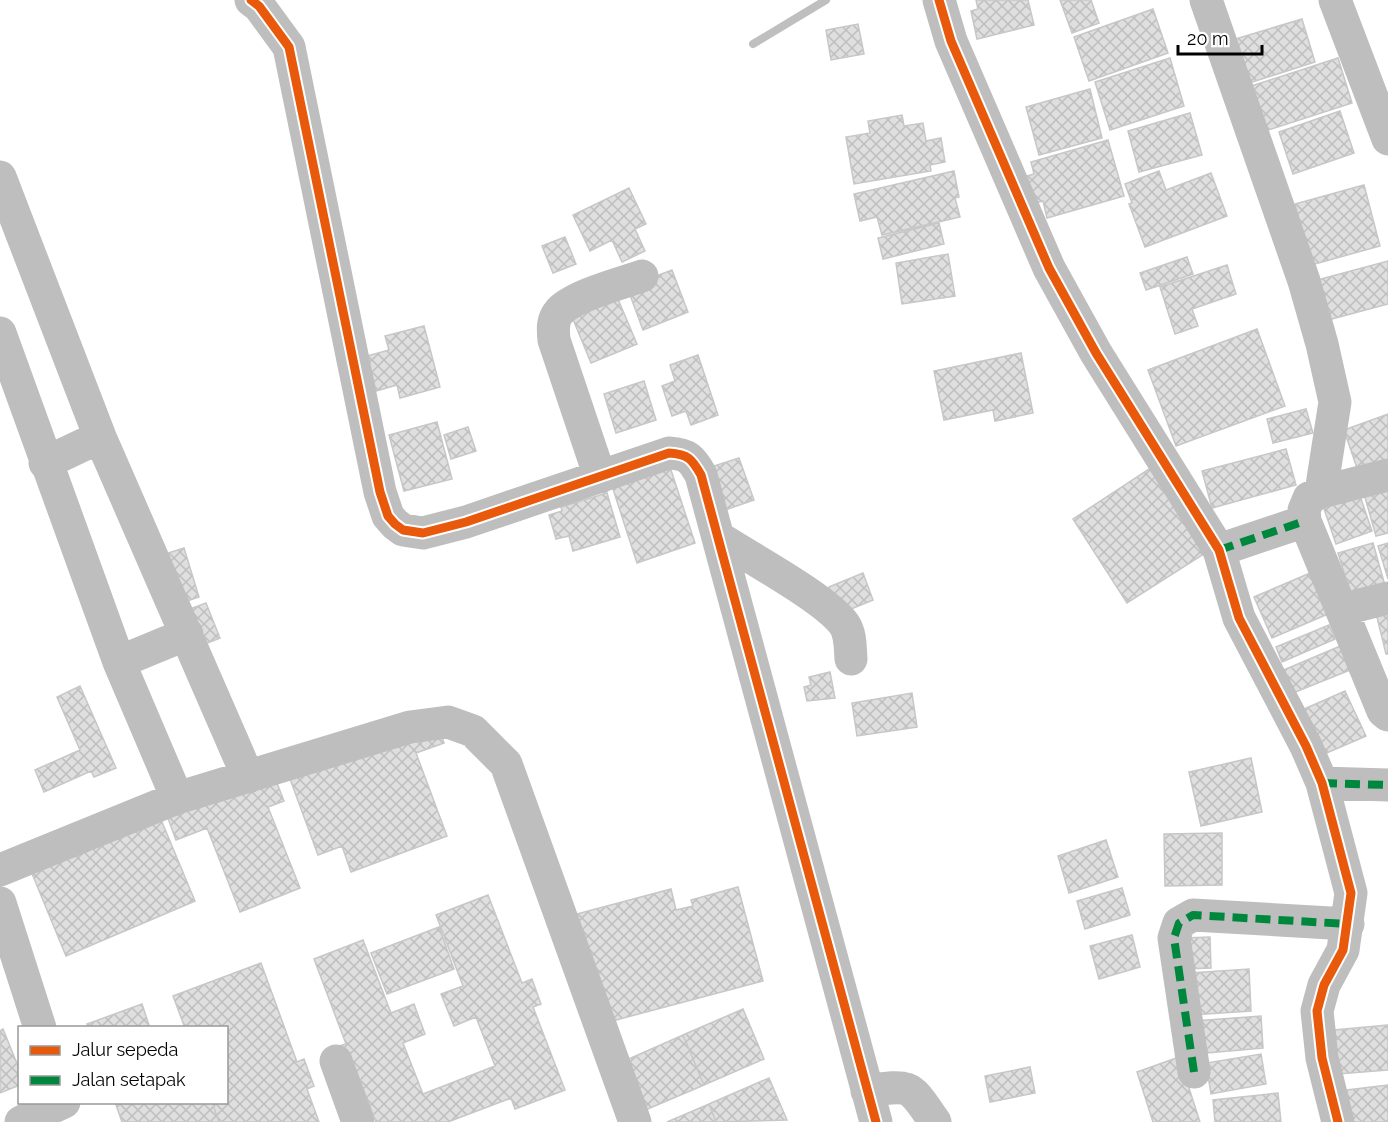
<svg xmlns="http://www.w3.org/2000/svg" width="1388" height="1122" viewBox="0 0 1388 1122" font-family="Raleway,sans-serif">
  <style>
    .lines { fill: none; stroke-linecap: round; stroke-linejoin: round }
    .stream { stroke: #bfbfbf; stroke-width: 8 }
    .building { fill: url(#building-cross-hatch); stroke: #c7c7c7; stroke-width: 1.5 }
    .minor { stroke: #bebebe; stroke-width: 33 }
    .quiet { stroke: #00873e; stroke-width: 8; stroke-dasharray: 15 8; stroke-linecap: butt }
    .cycleway-casing { stroke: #fff; stroke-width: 13 }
    .cycleway { stroke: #e8590c; stroke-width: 9 }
  </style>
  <defs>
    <pattern id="building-cross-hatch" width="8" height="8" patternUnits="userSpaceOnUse" patternTransform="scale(1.5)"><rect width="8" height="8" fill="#dfdfdf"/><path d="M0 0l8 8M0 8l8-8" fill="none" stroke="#bebebe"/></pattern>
  </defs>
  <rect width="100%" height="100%" fill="#fff"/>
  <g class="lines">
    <path class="stream" d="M753,44L826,0"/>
  </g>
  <path class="building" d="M976,0H1028L1034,25L977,39L971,11L978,9Z
    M1060,0H1091L1099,23L1072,33Z
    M1153,9L1168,53L1089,81L1074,37Z
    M1302,19L1315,62L1246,84L1232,40Z
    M858,24L864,54L831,60L826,30Z
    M1170,58L1184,106L1110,130L1095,82Z
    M1338,58L1352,103L1259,133L1245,88Z
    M1090,89L1102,138L1039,155L1026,107Z
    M1340,111L1354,153L1293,174L1279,132Z
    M1190,113L1202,155L1139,172L1128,131Z
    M902,115L904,126L923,123L926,141L941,138L945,162L930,165L931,171L854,184L846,137L870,133L868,121Z
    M1108,140L1124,196L1047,218L1043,201L1028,205L1020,178L1034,174L1031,162Z
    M954,171L959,197L955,198L960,217L882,235L877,217L860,221L854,194Z
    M1159,171L1166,190L1211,173L1227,216L1145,247L1129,204L1132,203L1125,184Z
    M1364,185L1380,246L1311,265L1295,204Z
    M629,188L646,224L635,229L645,251L622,262L612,240L590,251L573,215Z
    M939,223L944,244L883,259L878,238Z
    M565,237L576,264L553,273L542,246Z
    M948,254L955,296L902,304L896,263Z
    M1187,257L1193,274L1146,290L1140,273Z
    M1388,261V304L1328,320L1317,280Z
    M1227,265L1236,294L1192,309L1198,326L1175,334L1160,287Z
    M672,270L688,312L643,330L627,287Z
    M615,292L637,344L591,363L570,312Z
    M424,326L440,387L400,398L397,385L376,391L367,356L389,350L385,336Z
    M1257,329L1285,406L1176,446L1148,370Z
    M1021,353L1033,413L995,421L993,410L944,420L934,371Z
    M698,355L718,415L691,425L686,411L672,416L662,386L675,381L670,365Z
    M644,381L656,420L616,433L604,394Z
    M1306,409L1313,433L1273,443L1267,419Z
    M1388,414V464L1359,474L1344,430Z
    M437,422L452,479L404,491L389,435Z
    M468,427L476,451L451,459L444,435Z
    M1286,449L1296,485L1212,508L1202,471Z
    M739,458L754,500L725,510L711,467Z
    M670,467L695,543L637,563L612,486Z
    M1152,467L1207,552L1127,603L1073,519Z
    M1388,486V533L1376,536L1364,494Z
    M1357,487L1372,531L1336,544L1321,500Z
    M607,493L620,537L573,551L569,536L556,539L549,515L562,511L561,507Z
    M1373,543L1386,589L1352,599L1338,553Z
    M1388,543V579L1378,546Z
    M184,548L199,597L175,605L159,556Z
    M863,573L873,600L839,614L829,587Z
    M1310,573L1328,614L1272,638L1254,597Z
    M206,603L220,638L195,648L182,612Z
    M1388,606V654H1386L1375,609Z
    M1329,625L1335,639L1282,662L1276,647Z
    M1345,644L1355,668L1288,695L1279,672Z
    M830,672L835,698L807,701L804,687L811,685L809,677Z
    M80,686L116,768L94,777L91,771L44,792L35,770L80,750L57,697Z
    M1345,691L1366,736L1322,755L1302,710Z
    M912,693L917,727L857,736L852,703Z
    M437,723L444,743L416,753L447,836L351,872L342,846L318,855L290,779Z
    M1251,758L1262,812L1201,826L1189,772Z
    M272,770L284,801L268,807L300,888L240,912L207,828L176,840L166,813Z
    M157,810L195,901L66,956L28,864Z
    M1222,833V885L1165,886L1164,834Z
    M1106,840L1118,877L1069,893L1058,856Z
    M738,887L763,981L601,1024L573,915L671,889L676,910L693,906L691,900Z
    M1122,888L1130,915L1085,929L1077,901Z
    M488,895L522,983L532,979L541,1004L533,1007L565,1090L515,1109L511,1098L448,1122H376L357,1073L339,1046L346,1044L314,959L363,940L391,1013L414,1004L425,1034L403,1043L423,1094L495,1066L476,1017L454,1026L441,994L463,986L436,915Z
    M439,927L454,969L387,994L371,953Z
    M1132,935L1140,967L1099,979L1090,946Z
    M1210,937L1211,968L1183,969V938Z
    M261,963L297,1062L304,1059L314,1086L307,1089L319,1122H219L212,1102H226V1028H185L173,996Z
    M1249,969L1251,1011L1192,1015L1190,973Z
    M142,1004L150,1028H88L87,1024Z
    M743,1009L764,1059L704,1085L683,1035Z
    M1261,1016L1263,1048L1196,1054L1194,1021Z
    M1388,1025V1070L1338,1074L1334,1030Z
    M3,1029L20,1071V1085L0,1093V1031Z
    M683,1035L704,1085L643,1111L622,1062Z
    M1261,1054L1266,1084L1211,1094L1206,1063Z
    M1179,1057L1200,1122H1153L1137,1072Z
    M1030,1067L1035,1093L990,1102L985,1076Z
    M769,1078L787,1120L716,1122L709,1104Z
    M1388,1085V1122H1350L1347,1090Z
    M1278,1093L1281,1122H1215L1213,1100Z
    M115,1102H212L219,1122H122Z
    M709,1104L716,1122H667Z"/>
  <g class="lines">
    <path class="minor" d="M251,0L259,6L289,47L380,492L388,516L395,524L403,530L423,533L466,522L669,453C688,454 692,459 701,475L876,1122
      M939,0L951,41L1049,268L1096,353L1219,550L1239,618L1306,746L1322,783L1351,893L1343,950L1324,985L1317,1011L1322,1058L1338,1122
      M1206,0L1304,281L1322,344L1335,402L1321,492L1309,498L1304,510L1305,521L1383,711L1388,715
      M1335,0L1388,139
      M0,177L100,437L248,777
      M0,333L119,662L177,798
      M45,463L100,437
      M600,477L554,340C553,330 552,320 559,312C572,296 622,283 642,276
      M1321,492L1388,475
      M718,537C748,557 825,598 844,624C851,634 850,647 851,659
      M1219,550L1305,521
      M1344,609L1388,598
      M119,662L187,634
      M1322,783L1388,785
      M0,870L177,798L410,727L448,722L473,731L506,764L635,1122
      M0,903L40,1028
      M336,1061L358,1122
      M1194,1072L1174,938L1179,923L1193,915L1348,924
      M867,1091C913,1084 909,1085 935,1122
      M21,1122L64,1102"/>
    <path class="quiet" d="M1219,550L1305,521
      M1322,783L1388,785
      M1194,1072L1174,938L1179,923L1193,915L1348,924"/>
    <g class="cycleway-casing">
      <path id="cycleway" d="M251,0L259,6L289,47L380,492L388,516L395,524L403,530L423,533L466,522L669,453C688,454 692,459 701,475L876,1122
        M939,0L951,41L1049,268L1096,353L1219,550L1239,618L1306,746L1322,783L1351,893L1343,950L1324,985L1317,1011L1322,1058L1338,1122"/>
    </g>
    <use href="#cycleway" class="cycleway"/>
  </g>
  <rect x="18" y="1026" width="210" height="78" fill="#ffffff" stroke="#999999" stroke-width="1.5"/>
  <rect x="30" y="1046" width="30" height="9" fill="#e8590c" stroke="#999999" stroke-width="1.5"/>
  <text x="72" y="1056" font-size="18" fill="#000000">Jalur sepeda</text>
  <rect x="30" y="1076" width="30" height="9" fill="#00873e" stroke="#999999" stroke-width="1.5"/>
  <text x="72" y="1086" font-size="18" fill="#000000">Jalan setapak</text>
  <path d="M1178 45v9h84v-9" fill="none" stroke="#000000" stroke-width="3"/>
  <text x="1187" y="45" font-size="18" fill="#000000" stroke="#ffffff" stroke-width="4.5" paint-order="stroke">20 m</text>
</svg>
